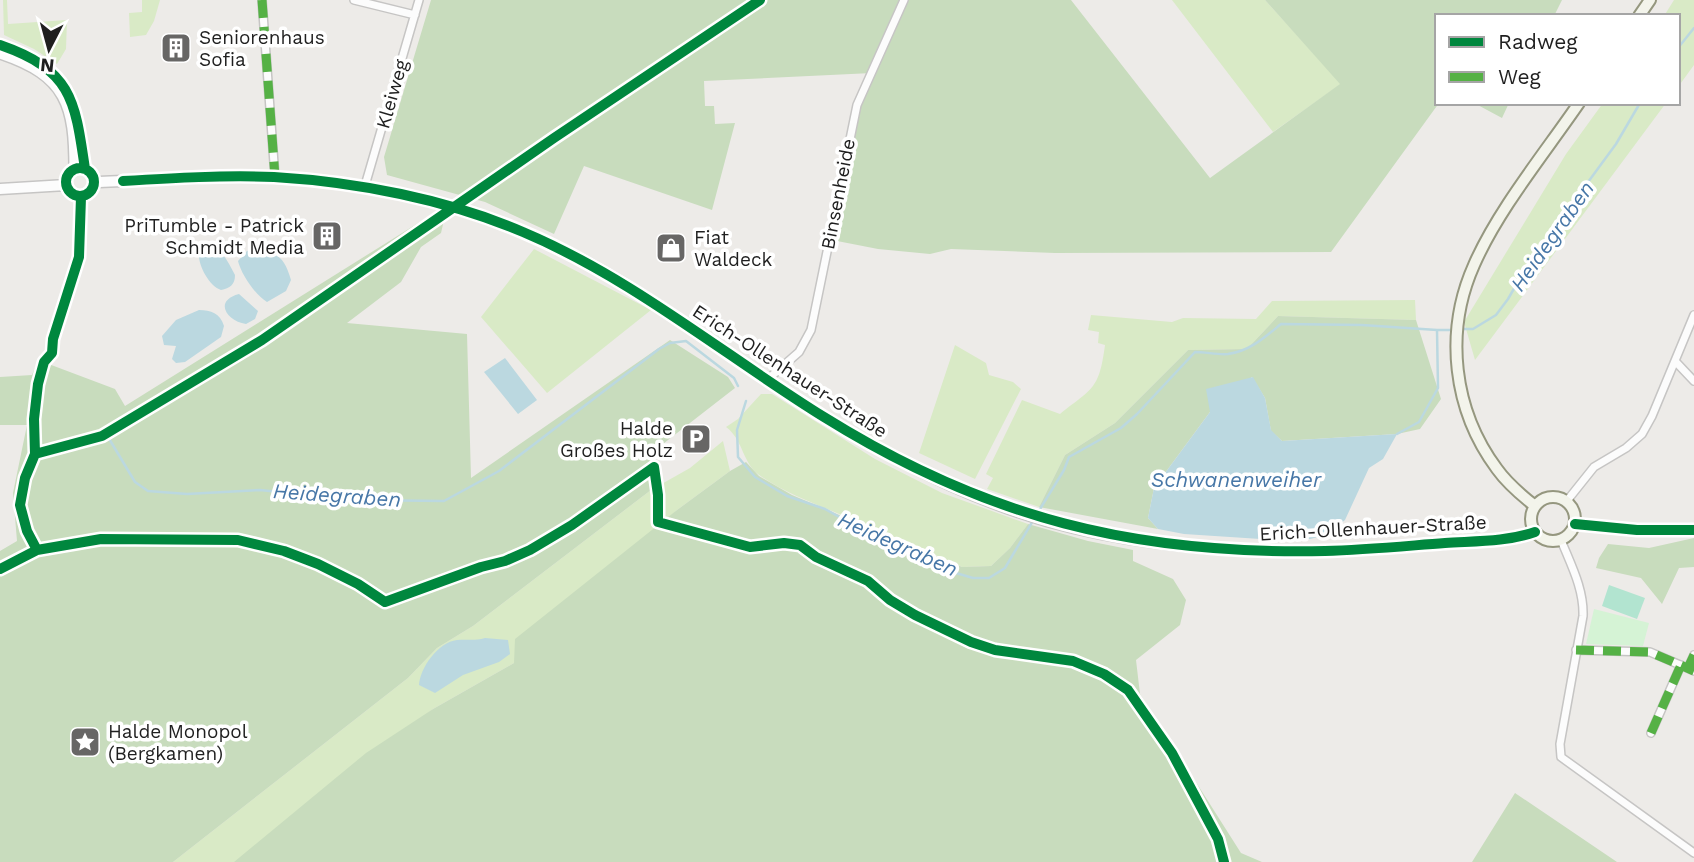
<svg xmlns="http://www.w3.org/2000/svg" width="1694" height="862" viewBox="0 0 1694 862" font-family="'Work Sans',sans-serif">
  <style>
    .grass { fill: #d9eac6 }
    .forest { fill: #c8dcbd }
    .park { fill: #d5f3d5 }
    .pitch { fill: #b2e4d0 }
    .water { fill: #bbd8e0 }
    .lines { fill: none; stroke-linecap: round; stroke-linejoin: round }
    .stream { stroke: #bbd8e0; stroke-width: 2.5 }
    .minor-casing { stroke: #c6c5c4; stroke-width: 10 }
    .tertiary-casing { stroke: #c6c5c4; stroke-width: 13 }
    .secondary-casing { stroke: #95977f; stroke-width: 14 }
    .minor { stroke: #fcfcfc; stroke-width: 7 }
    .tertiary { stroke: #fcfcfc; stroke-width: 10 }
    .secondary { stroke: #f3f4eb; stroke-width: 10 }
    .quiet { stroke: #55b145; stroke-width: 9; stroke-dasharray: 18 9; stroke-linecap: butt }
    .cycleway-casing { stroke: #fff; stroke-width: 15 }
    .cycleway { stroke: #00873e; stroke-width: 10 }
    .labels { text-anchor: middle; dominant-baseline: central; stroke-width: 7; stroke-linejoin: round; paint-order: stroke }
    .poi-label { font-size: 19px; fill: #1f1f1f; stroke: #fff; text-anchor: start }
    .street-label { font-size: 19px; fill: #1f1f1f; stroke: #fff }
    .water-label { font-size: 21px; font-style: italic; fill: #4777a7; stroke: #fff }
  </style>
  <rect width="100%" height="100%" fill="#edebe8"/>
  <path class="grass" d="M3,0H7L8,24L67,20L66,49L57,64L34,49L4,35Z
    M142,0H160L154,21L146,35L130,37L129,13L142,12Z
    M1172,0H1265L1341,84L1273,132Z
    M1674,0H1694V65L1678,87V16H1664Z
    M1603,103H1666L1475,360L1464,322L1566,154Z
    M534,249L651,310L547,393L481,317Z
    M1415,300L1416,320L1278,316L1247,349L1188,350L1115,423L1065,455L1039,507L987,489L993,478L986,474L1022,400L1060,414C1094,387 1099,389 1105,345L1098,343L1099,332L1088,330L1091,315L1172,322L1183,318L1256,319L1272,301Z
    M955,345L986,363L989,375L1013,382L1021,389L975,479L919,453Z
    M761,394H772L875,459L942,493L1028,524L1010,548L991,566L962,567C923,549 884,532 844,516C816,504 787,494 762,477C742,465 744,440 726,427L738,419Z
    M723,441L730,471L677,510L514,663L433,709L239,862H173L408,678L437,648L473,626L651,490L690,468Z"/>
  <path class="forest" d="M431,0H1071L1210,178L1340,84L1265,0H1562L1554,16H1437V103H1439L1331,252L1055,253L951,249L930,254L878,249L832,240L857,115L872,73L704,81L705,106H714L715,124L735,123L712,210L584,166L554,234L485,202L387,175L384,157Z
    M1474,103H1509L1502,118Z
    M431,215L444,220L441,233L421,247L401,282L347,323L467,334L471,478L670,340L728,377L735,388L650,454L651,490L473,626L437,648L408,678L173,862H0V551L17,541L13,493L27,425H0V377L32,375L38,360L115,389L125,406Z
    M1278,316L1416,320L1441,399L1420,429L1397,434L1282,441L1271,431L1265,398L1252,377L1210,412L1154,488L1148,518L1158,529L1039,507L1065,455L1115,423L1188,350L1247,349Z
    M746,462L759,476L792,495L962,567L991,566L1010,548L1028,524L1088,541L1133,550V561L1173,579L1186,600L1180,625L1136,660L1140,694L1241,853L1262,862H234L366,753L433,709L514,663L515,639L677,510L730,471Z
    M1694,538V567L1679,568L1662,604L1641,578L1596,568L1599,558L1608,544L1649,548Z
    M1515,793L1617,862H1472Z"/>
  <path class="park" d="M1594,609L1649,623L1643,646L1586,644Z"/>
  <path class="pitch" d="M1609,585L1645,598L1637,619L1602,606Z"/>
  <path class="water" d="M207,246C222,247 228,262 235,275C235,285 230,288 221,290C209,286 197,264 199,251Z
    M253,249C277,252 284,256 291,280L286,291L267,302C256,296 241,274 238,261L247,251Z
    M239,294L258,311L255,319L246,324C227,321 213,301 239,294Z
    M199,310C211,310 220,313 224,326L221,337L185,362L176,363L172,359L176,346L164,345L162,336L176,320Z
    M505,358L537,400L518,414L484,372Z
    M1253,377L1265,398L1271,430L1282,441L1397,434L1383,459L1369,468L1345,520L1326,535L1310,539L1274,540L1184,534L1158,529L1148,518L1154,488L1210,412L1206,389Z
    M485,638L508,640L510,654L499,662L463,675L435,693L419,685C420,668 438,642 457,640C467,639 475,641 485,638Z"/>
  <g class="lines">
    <path class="stream" d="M1678,48L1694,28
      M1462,329H1473L1496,315L1508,299L1530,261L1616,144L1640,103
      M746,401L737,430L738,457L755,477L787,496L825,509L866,532L910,549L956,573L973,578H989L1005,568L1034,519
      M1397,434L1419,422L1438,388L1437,330H1456
      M108,437L135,482L148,491L187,494L260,490L355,500L444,501L499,471L659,349L670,343L686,341L734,378L738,386
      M1037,514L1064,470L1069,457L1121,428L1137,414L1195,352C1206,352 1218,355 1228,354C1250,351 1265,337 1281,324L1362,325L1437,330"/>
    <g class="minor-casing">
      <path id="minor" d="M262,0L275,177
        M354,0L415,15
        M0,45C72,70 75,100 85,169
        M0,55C66,77 73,106 73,170
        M364,189L419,0
        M52,353L53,339L79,257L81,197
        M1675,361L1694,381
        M767,380L799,352L811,330L857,105L904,0
        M1566,502L1594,467L1626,448L1642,434L1652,416L1694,315
        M1561,540C1571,565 1584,589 1583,616L1560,744L1561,757L1694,853
        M1576,650L1650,652L1694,671
        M1688,668L1694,655
        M1651,733L1681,665"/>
    </g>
    <g class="tertiary-casing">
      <path id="tertiary" d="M66 182a14 14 0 1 1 28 0a14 14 0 1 1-28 0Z
        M95,182C153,180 212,175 271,177C354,181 441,199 518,230C609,265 687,326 767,380C854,438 946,492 1047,521C1137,546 1229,553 1321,551C1364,550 1408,546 1451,543C1479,541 1508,542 1535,532
        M0,189L66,185
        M1575,524L1637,530H1694"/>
    </g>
    <g class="secondary-casing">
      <path id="secondary" d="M1639,16L1650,0
        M1531 519a22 22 0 1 1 44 0a22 22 0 1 1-44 0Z
        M1535,506C1521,495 1507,483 1497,469C1453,410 1444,332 1474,265C1498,210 1544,154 1579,103"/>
    </g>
    <use href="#minor" class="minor"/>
    <use href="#tertiary" class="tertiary"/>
    <use href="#secondary" class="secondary"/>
    <path class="quiet" d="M262,0L275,177
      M1576,650L1650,652L1694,671
      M1688,668L1694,655
      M1651,733L1681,665"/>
    <g class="cycleway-casing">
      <path id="cycleway" d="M0,45C72,70 75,100 85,169
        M66 182a14 14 0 1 1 28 0a14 14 0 1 1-28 0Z
        M123,181C173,178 224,175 274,177C357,182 446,199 523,232C632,278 724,355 824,417C986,518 1135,555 1325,551C1365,550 1405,546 1445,543C1475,541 1506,542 1535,532
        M35,454L102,436L262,340L554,138L760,0
        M1575,524L1637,530H1694
        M37,550L27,531L20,505L25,478L35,454L34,419L38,384L44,362L52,353L53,339L79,257L81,197
        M0,569L37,550L101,539L238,540L284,551L318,564L358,584L385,602L481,567L505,561L530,550L572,525L654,467L658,495V522L750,547L784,543L800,545L816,557L868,581L890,600L915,615L971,642L995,650L1073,661L1104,674L1128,690L1172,753L1218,839L1224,862"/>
    </g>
    <use href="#cycleway" class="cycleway"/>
  </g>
  <defs>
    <g id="building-square" transform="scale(1.575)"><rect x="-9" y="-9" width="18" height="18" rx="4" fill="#676665" stroke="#fff"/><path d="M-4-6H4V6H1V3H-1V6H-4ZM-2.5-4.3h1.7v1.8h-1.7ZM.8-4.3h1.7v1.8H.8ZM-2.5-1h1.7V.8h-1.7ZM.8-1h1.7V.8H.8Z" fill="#fff"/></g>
    <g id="shop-square" transform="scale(1.575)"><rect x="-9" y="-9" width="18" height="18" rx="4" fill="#676665" stroke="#fff"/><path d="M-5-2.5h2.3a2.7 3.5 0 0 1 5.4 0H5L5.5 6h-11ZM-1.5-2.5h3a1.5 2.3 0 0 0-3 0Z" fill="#fff"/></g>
    <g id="parking-square" transform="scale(1.575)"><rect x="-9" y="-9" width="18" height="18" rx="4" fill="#676665" stroke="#fff"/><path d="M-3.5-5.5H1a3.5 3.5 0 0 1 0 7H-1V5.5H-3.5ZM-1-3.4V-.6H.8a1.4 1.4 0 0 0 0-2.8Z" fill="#fff"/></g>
    <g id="sight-square" transform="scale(1.575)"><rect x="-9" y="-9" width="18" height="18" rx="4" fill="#676665" stroke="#fff"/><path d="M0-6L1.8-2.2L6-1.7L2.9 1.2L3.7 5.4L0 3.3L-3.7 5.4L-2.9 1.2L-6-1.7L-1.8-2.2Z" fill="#fff"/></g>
  </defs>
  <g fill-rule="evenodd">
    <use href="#building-square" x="176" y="48"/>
    <use href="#building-square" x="327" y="236"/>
    <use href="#shop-square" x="671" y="248"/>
    <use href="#parking-square" x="696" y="439"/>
    <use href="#sight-square" x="85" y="742"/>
  </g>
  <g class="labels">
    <g class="poi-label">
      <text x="199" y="37">Seniorenhaus<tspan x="199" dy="22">Sofia</tspan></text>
      <text x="304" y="225" text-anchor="end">PriTumble - Patrick<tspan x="304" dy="22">Schmidt Media</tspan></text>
      <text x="694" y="237">Fiat<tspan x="694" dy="22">Waldeck</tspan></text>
      <text x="673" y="428" text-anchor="end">Halde<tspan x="673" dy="22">Großes Holz</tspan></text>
      <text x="108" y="731">Halde Monopol<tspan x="108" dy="22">(Bergkamen)</tspan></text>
    </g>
    <g class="street-label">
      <text transform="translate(392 94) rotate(-74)">Kleiweg</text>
      <text transform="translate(838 194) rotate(-79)">Binsenheide</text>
      <text transform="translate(790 371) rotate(33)">Erich-Ollenhauer-Straße</text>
      <text transform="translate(1373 528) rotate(-3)">Erich-Ollenhauer-Straße</text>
    </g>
    <g class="water-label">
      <text transform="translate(1552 236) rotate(-55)">Heidegraben</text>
      <text x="1236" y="479">Schwanenweiher</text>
      <text transform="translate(337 495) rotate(4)">Heidegraben</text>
      <text transform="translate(898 544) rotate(24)">Heidegraben</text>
    </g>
  </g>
  <rect x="1435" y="14" width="245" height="91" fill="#ffffff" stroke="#a5a5a5" stroke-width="2"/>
  <rect x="1449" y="37" width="35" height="10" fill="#00873e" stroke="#a5a5a5" stroke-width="2"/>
  <text x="1498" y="49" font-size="21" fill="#1f1f1f">Radweg</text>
  <rect x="1449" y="72" width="35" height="10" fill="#55b145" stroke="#a5a5a5" stroke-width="2"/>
  <text x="1498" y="84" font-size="21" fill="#1f1f1f">Weg</text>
  <g transform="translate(49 49) rotate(186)" stroke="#ffffff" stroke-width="5" paint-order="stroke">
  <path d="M0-5L12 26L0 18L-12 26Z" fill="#1f1f1f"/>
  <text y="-10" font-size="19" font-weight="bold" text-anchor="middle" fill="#1f1f1f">N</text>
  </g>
</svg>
